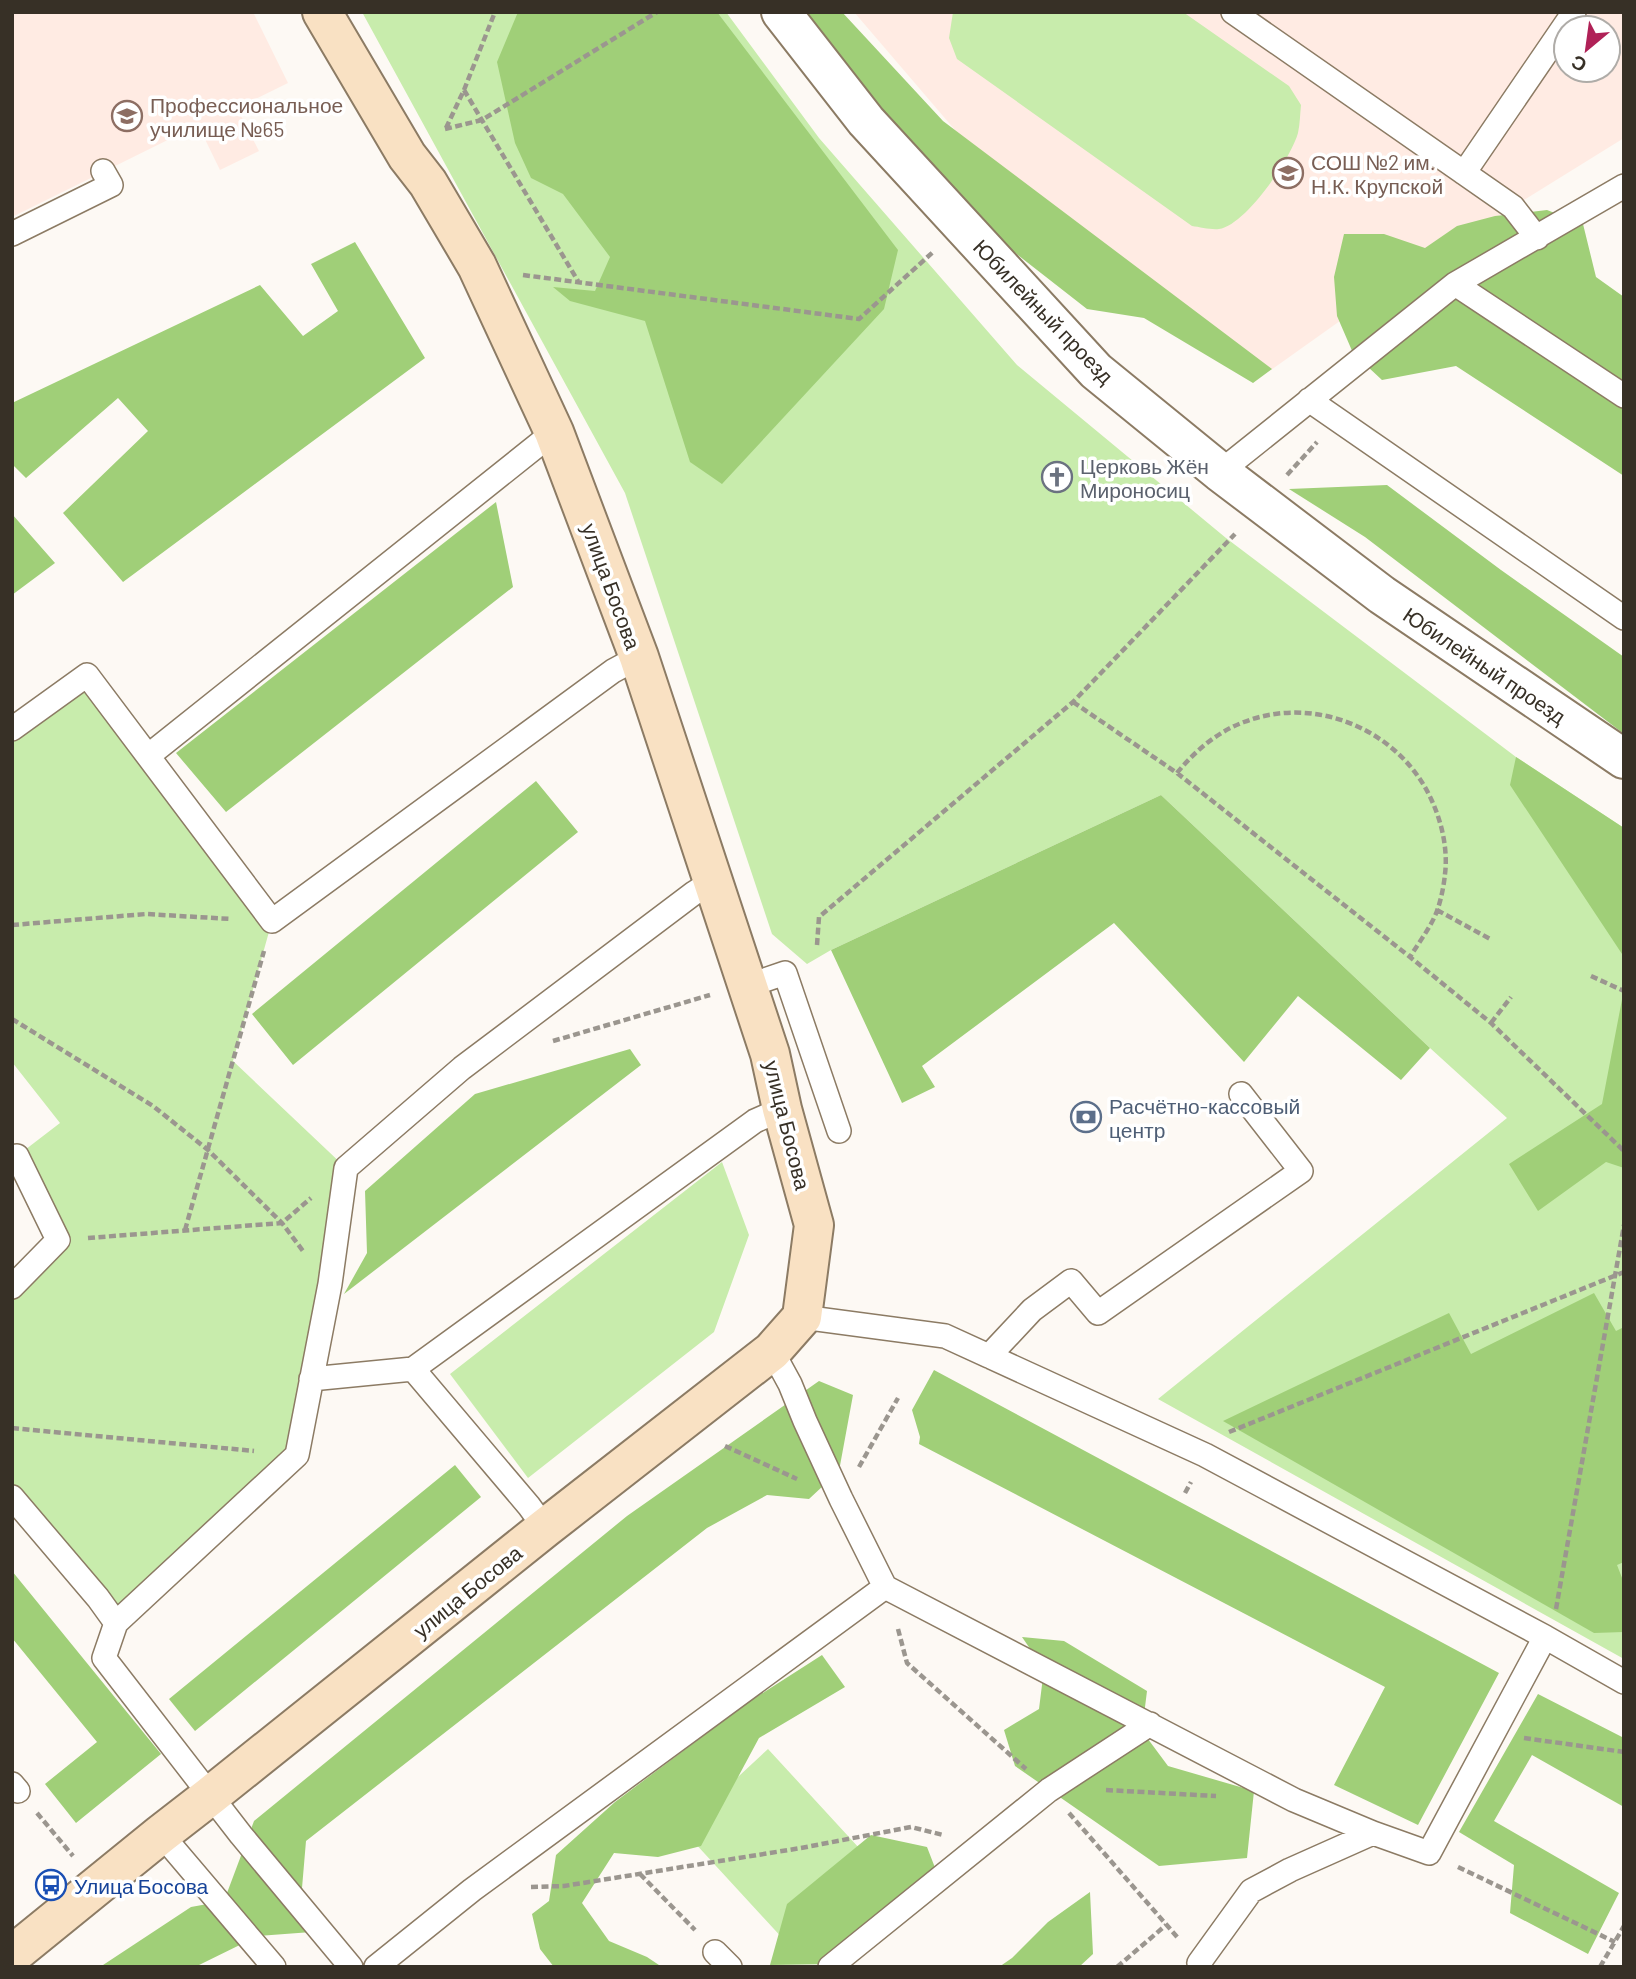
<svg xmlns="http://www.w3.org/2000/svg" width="1636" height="1979" viewBox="0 0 1636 1979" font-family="Barlow,sans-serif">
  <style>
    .education { fill: #ffebe3; fill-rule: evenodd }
    .green { fill: #c8ecac }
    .forest { fill: #a0cf78 }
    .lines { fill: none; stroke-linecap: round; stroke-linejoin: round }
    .lane-casing { stroke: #8c7b64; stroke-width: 26 }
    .street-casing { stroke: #8c7b64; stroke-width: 42 }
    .secondary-casing { stroke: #8c7b64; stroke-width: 42 }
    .path { stroke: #9b968f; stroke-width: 4.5; stroke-dasharray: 7 3.5; stroke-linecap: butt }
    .lane { stroke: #fff; stroke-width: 23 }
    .street { stroke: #fff; stroke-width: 38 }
    .secondary { stroke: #f9e1c3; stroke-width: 38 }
    .labels { text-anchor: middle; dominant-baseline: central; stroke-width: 7; stroke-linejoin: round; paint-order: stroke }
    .education-label { font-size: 21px; fill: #785e54; stroke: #fff; text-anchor: start }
    .street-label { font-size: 21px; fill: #373026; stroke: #fff }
    .worship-label { font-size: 21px; fill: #5b616d; stroke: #fff; text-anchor: start }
    .service-label { font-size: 21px; fill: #4e5e75; stroke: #fff; text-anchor: start }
    .transit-label { font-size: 21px; fill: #164399; stroke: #fff; text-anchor: start }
  </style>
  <rect width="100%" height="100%" fill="#fdf9f4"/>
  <path class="education" d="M12,12H253L288,83L237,108L259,151L220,170L198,125L12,217Z
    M854,12H1624V138L1413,269L1271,370L961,137ZM1566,28H1608V70H1566Z"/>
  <path class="green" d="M362,12H726L819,138L1017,365L1226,538L1516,757L1624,828V1659L1158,1399L1507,1118L1430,1048L1161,795L831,950L807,964L772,934L625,493Z
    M953,12H1183L1289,86L1301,105C1300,114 1300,124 1298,133C1291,158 1246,225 1219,229C1211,230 1200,227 1192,226L957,59L949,38Z
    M87,675L272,921L233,1061L346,1168L297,1455L116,1623L12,1497V1287L58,1240L17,1156L60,1123L12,1062V729Z
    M722,1162L749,1235L714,1332L528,1478L450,1374Z
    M768,1749L871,1861L785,1941L682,1829Z"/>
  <path class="forest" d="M518,12H717L898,250L884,309L722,484L690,462L645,321L570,301L553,287L595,291L610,257L563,194L531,178L515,143L497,62Z
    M786,12H842L943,121L1272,369L1253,383L1144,318L1087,309L941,195Z
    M1547,210L1583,224L1596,277L1624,297V476L1456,366L1382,380L1353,353L1337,316L1334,277L1344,234H1384L1425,248L1457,226L1495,216Z
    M355,242L425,358L123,582L63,513L148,431L118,398L26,478L12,464V403L260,285L303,336L338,311L311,264Z
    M1387,485L1501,570L1624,657V734L1365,537L1289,489Z
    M496,502L513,587L226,812L176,753Z
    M12,514L55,563L12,595Z
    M1516,757L1624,828V957L1510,785Z
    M536,781L578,832L293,1065L252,1014Z
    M1161,795L1430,1048L1401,1080L1298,996L1244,1062L1114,923L922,1066L935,1087L902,1103L831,950Z
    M1624,989V1168L1606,1162L1538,1211L1509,1164L1602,1104Z
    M630,1049L641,1065L344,1294L367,1253L365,1191L475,1094Z
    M1594,1293L1616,1331L1624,1327V1562L1617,1565L1624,1583V1632L1594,1633L1223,1421L1449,1313L1471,1354Z
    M934,1370L1499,1673L1418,1825L1334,1785L1385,1687L919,1444L920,1437L912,1410Z
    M819,1381L853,1395L839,1471L809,1499L767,1495L707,1528L306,1841L302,1888L325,1931L258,1936L195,1967H100L191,1907L224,1901L254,1821L627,1516Z
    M455,1465L481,1497L195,1731L169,1699Z
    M12,1571L161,1754L76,1823L45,1784L97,1742L12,1638Z
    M1022,1637L1064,1641L1147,1691L1142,1731L1168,1766L1254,1791L1247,1858L1159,1866L1015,1766L1004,1730L1039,1709L1044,1669Z
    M822,1655L845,1687L759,1738L701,1846L658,1857L614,1853L582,1903L609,1941L647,1957L662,1967H554L540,1949L532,1914L549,1901L556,1855L615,1802L747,1703Z
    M1538,1694L1624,1738V1807L1532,1755L1494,1821L1619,1893L1588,1954L1510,1913L1514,1865L1459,1832Z
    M871,1835L927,1847L939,1878L834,1964L770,1965L787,1904Z
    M1090,1892L1093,1954L1079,1967H999L1012,1958L1048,1922Z"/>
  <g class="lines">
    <g class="lane-casing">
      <path id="lane" d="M1233,12L1513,207L1537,238
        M1464,173L1574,12
        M12,234L111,185L103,171
        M1455,284L1624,396
        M1309,400L1624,618
        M1220,472L1455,284L1624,186
        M12,729L87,675L272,921L613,671L639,657
        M148,756L554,432
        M762,981L785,973L839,1131
        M12,1287L58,1240L17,1156
        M802,1317L945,1336L1205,1455L1545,1637L1624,1682
        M772,1351L790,1384L805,1421L841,1499L885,1587L1294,1800L1373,1833
        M989,1356L1032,1310L1071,1281L1098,1313L1301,1171L1241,1094
        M413,1369L755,1121L782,1109
        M311,1379L413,1369L529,1506L545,1528
        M12,1497L98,1598L116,1623L104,1658L241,1835L351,1967
        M116,1623L297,1455L330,1284L346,1168L462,1068L694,893L713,881
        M12,1784L18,1791
        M161,1834L274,1967
        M715,1952L730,1967
        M376,1967L472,1890L885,1587
        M830,1967L1049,1790L1150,1724
        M1201,1967L1199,1963L1251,1891L1290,1870L1373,1833L1429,1853L1545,1637"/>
    </g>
    <g class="street-casing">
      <path id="street" d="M781,12L866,121L1096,371L1220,472L1382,595L1624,759"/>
    </g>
    <g class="secondary-casing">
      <path id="secondary" d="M12,1955L161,1834L210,1796L545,1528L772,1351L802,1317L814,1225L782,1109L770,1054L639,657L554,432L477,266L428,183L407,156L322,12"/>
    </g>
    <path class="path" d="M464,90L578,281
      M446,128L464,90L495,12
      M445,129L482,120L657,12
      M523,275L859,319L933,252
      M1287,475L1317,442
      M1073,702L1177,773L1410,957L1491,1023L1624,1151
      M1177,773C1195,751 1217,732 1244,722C1317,694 1401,731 1432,801C1442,823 1448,850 1445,874C1444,885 1441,900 1437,911C1431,927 1419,942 1410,957
      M1437,910L1492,940
      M12,925L146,914L231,919
      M817,945L819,917L1073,702L1235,534
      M1591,976L1624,991
      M12,1019L153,1106L208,1150L282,1223L303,1251
      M1491,1023L1511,997
      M553,1041L710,995
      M185,1230L264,951
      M88,1238L282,1223L311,1198
      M12,1428L254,1451
      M1229,1432L1624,1272
      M725,1446L797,1479
      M859,1467L898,1398
      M1185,1493L1191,1482
      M1556,1609L1624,1225
      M898,1629L907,1663L1026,1769
      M1524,1738L1624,1752
      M1106,1790L1216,1796
      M37,1813L73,1856
      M1069,1813L1178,1938
      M1458,1867L1615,1942
      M640,1874L695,1930
      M531,1887L564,1886L801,1848L911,1827L943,1835
      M1117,1967L1166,1925
      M1600,1967L1624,1926"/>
    <use href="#lane" class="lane"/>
    <use href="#street" class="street"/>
    <use href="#secondary" class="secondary"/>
  </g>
  <defs>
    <g id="university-ring" transform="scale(1.575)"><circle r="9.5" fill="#fff" stroke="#8d6e63" stroke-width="1.5"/><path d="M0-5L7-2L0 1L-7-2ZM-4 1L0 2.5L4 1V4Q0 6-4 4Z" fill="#8d6e63"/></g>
    <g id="school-ring" transform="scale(1.575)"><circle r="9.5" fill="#fff" stroke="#8d6e63" stroke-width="1.5"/><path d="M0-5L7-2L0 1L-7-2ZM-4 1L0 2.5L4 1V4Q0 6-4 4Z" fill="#8d6e63"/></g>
    <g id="church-ring" transform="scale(1.575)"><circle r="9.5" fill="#fff" stroke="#6b7280" stroke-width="1.5"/><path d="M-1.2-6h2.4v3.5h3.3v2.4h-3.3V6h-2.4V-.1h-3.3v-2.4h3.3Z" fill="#6b7280"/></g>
    <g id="bank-ring" transform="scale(1.575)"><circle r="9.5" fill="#fff" stroke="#5c6f8a" stroke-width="1.5"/><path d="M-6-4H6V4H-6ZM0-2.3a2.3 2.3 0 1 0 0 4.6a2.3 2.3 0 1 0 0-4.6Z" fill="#5c6f8a"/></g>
    <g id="bus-ring" transform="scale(1.575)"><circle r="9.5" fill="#fff" stroke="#1a4fb4" stroke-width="1.5"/><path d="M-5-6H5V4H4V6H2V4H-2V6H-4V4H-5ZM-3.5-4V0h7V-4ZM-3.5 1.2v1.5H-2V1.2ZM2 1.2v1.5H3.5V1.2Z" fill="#1a4fb4"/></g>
  </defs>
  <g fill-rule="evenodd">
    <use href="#university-ring" x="127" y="116"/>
    <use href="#school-ring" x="1288" y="173"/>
    <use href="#church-ring" x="1057" y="477"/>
    <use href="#bank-ring" x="1086" y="1117"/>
    <use href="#bus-ring" x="51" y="1885"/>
  </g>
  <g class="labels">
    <g class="education-label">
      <text x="150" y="104">Профессиональное<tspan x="150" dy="24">училище №65</tspan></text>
      <text x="1311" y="161">СОШ №2 им.<tspan x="1311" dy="24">Н.К. Крупской</tspan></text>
    </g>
    <g class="street-label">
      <text transform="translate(1044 311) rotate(46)">Юбилейный проезд</text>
      <text transform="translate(612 586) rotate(70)">улица Босова</text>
      <text transform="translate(1485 665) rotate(34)">Юбилейный проезд</text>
      <text transform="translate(788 1125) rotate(76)">улица Босова</text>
      <text transform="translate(467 1591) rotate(-39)">улица Босова</text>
    </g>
    <g class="worship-label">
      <text x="1080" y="465">Церковь Жён<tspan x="1080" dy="24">Мироносиц</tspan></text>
    </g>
    <g class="service-label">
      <text x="1109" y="1105">Расчётно-кассовый<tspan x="1109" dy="24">центр</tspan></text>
    </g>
    <g class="transit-label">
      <text x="74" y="1885">Улица Босова</text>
    </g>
  </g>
  <rect width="1636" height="1979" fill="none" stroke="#373026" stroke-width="28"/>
  <g transform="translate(1587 49) rotate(209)"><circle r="33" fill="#ffffff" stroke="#afaca8" stroke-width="2"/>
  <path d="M0-5L12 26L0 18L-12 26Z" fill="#b02157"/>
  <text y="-10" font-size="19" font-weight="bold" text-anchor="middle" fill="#373026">С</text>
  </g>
</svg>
